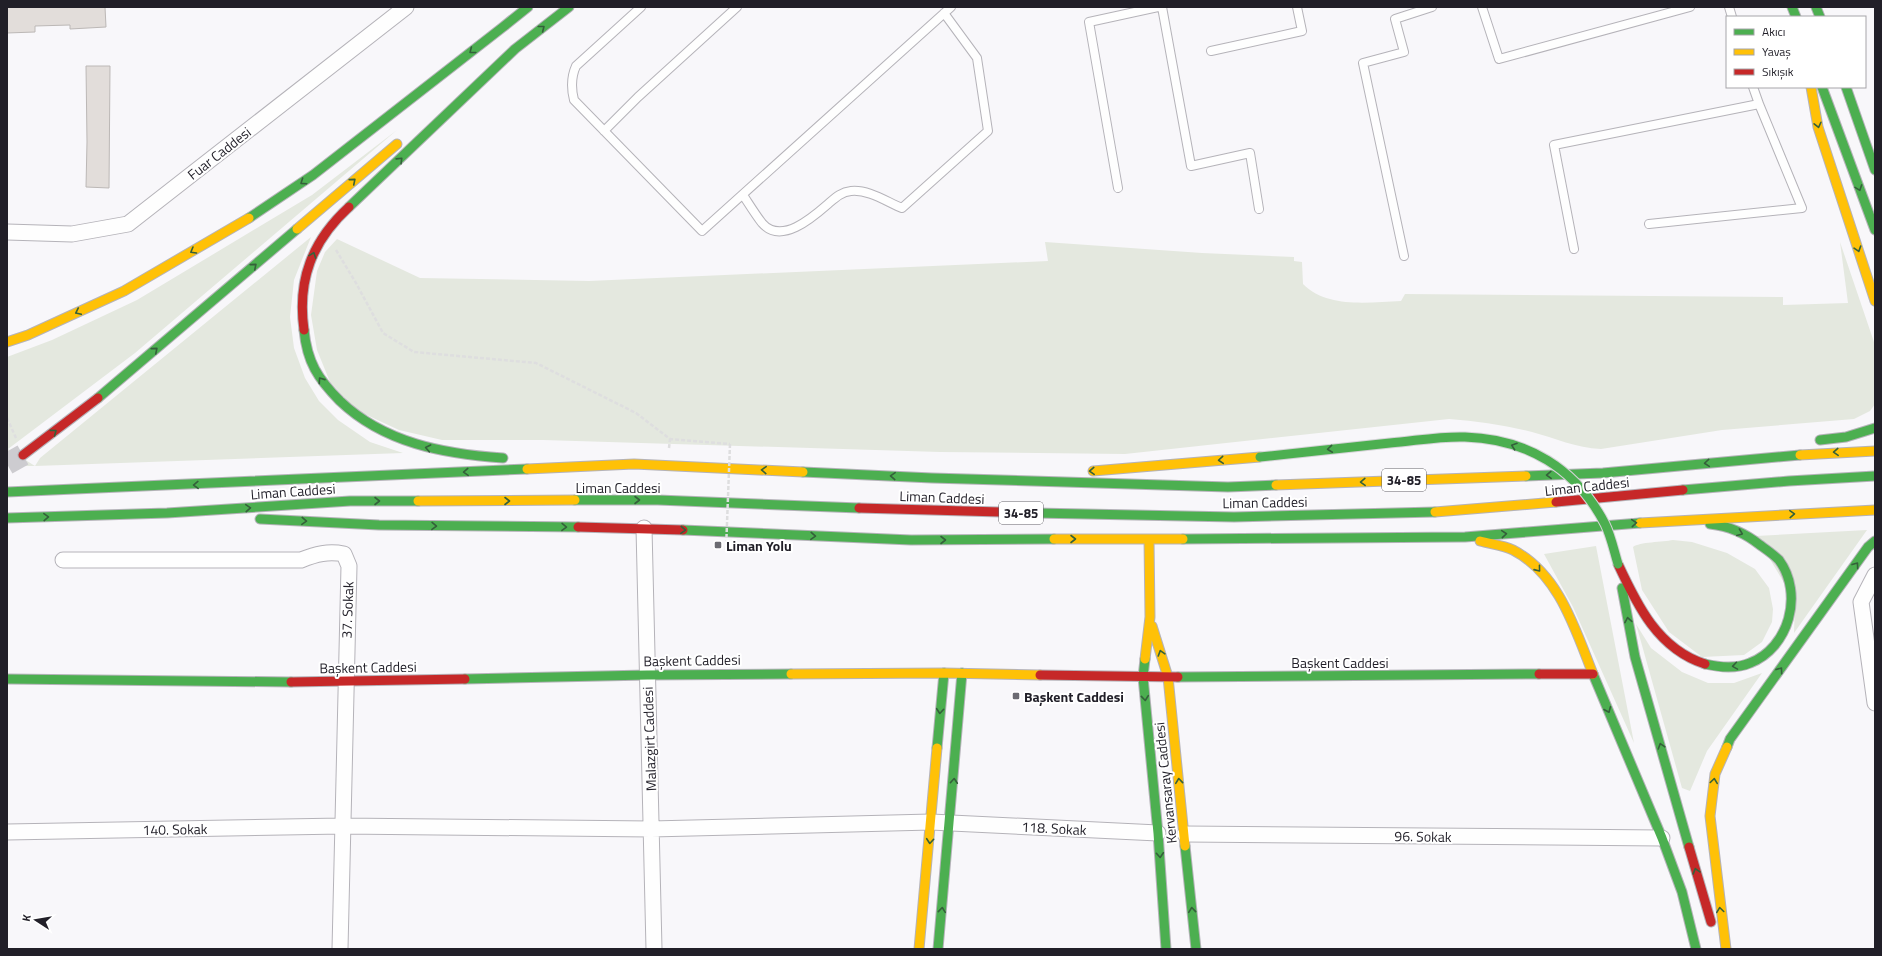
<svg xmlns="http://www.w3.org/2000/svg" width="1882" height="956" viewBox="0 0 1882 956" font-family="'Titillium Web',sans-serif">
  <style>
    .green { fill: #e4e8df }
    .building { fill: #e2ddda; stroke: #bcb8b6 }
    .lines { fill: none; stroke-linecap: round; stroke-linejoin: round }
    .highway-tunnel { stroke: #cdccd0; stroke-width: 22; stroke-dasharray: 22 11; stroke-linecap: butt }
    .lane-casing { stroke: #b5b3b9; stroke-width: 10 }
    .street-casing { stroke: #b5b3b9; stroke-width: 17 }
    .fast-casing { stroke: #b5b3b9; stroke-width: 11 }
    .slow-casing { stroke: #b5b3b9; stroke-width: 11 }
    .jam-casing { stroke: #b5b3b9; stroke-width: 11 }
    .path { stroke: #dededf; stroke-width: 2.5; stroke-dasharray: 4 2; stroke-linecap: butt }
    .lane { stroke: #fefefe; stroke-width: 8 }
    .street { stroke: #fefefe; stroke-width: 15 }
    .fast { stroke: #4caf50; stroke-width: 9 }
    .slow { stroke: #ffc107; stroke-width: 9 }
    .jam { stroke: #c62828; stroke-width: 9 }
    .fast-bridge-casing { stroke: #d5d3d7; stroke-width: 11; stroke-linecap: butt }
    .path-bridge { stroke: #dededf; stroke-width: 2.5; stroke-dasharray: 4 2; stroke-linecap: butt }
    .fast-bridge { stroke: #4caf50; stroke-width: 9 }
    .oneway { stroke: #34603a }
    .poi-dot { fill: #6c6b72; stroke: #fff; stroke-width: 1.5 }
    .labels { text-anchor: middle; dominant-baseline: central; stroke-width: 4; stroke-linejoin: round; paint-order: stroke }
    .shield { fill: #fff; stroke: #646268; stroke-width: 1 }
    .shield-label { font-size: 13px; font-weight: bold; fill: #211f28 }
    .street-label { font-size: 14px; fill: #211f28; stroke: #fff }
    .poi-label { font-size: 14px; font-weight: bold; fill: #211f28; stroke: #fff; text-anchor: start }
  </style>
  <rect width="100%" height="100%" fill="#f8f7fa"/>
  <path class="green" d="M397,130L135,353L8,449L35,466L40,458L311,237L294,280L290,317L294,348L305,378L319,401L338,420L370,442L403,453L35,466H7V357L52,340L137,300L312,195Z
    M337,239L420,278L589,281L1048,261L1045,242L1202,253L1294,257V261L1302,262L1303,284C1328,309 1370,302 1401,301L1405,294L1783,297V305L1848,303L1840,242L1875,345V404L1870,411L1854,419L1722,430L1601,449C1576,448 1555,438 1532,432C1505,425 1477,421 1449,419L1125,454L940,452L543,440H442L399,430L356,410L330,382L317,350L311,315L317,271L325,252Z
    M1867,530L1794,633L1795,601L1756,536Z
    M1673,540L1692,542L1727,553L1755,569L1769,588L1773,609L1772,622L1762,642L1744,655L1702,657L1669,632L1642,590L1633,547C1639,542 1663,542 1673,540Z
    M1596,546L1634,743L1573,607L1544,554Z
    M1636,624L1651,648L1682,672L1708,683H1734L1762,673L1707,751L1690,791L1682,788Z"/>
  <path class="building" d="M7,7H105L106,27L70,29V25L35,26V32L7,33Z
    M86,66H110L109,188L86,187L87,142Z"/>
  <g class="lines">
    <path class="highway-tunnel" d="M7,464L23,455"/>
    <g class="lane-casing">
      <path id="lane" d="M641,7L576,66C571,77 571,88 574,100L702,231L951,7
        M1162,7L1191,166L1250,153L1259,209
        M1482,7L1499,59L1690,7
        M1729,7L1732,17
        M1211,51L1302,31L1297,7
        M604,131L638,97L737,7
        M1118,188L1089,22L1158,7
        M743,195C749,204 755,214 762,223C781,245 812,218 828,204C835,198 841,192 851,191C868,189 887,202 902,208L988,131L977,58L944,13
        M1649,224L1802,208L1759,104
        M1574,249L1554,145L1759,104L1753,87
        M1404,256L1363,63L1404,52L1395,19L1432,7"/>
    </g>
    <g class="street-casing">
      <path id="street" d="M7,232L72,234L128,224L406,7
        M644,528L654,949
        M63,560H301C316,554 328,551 344,554L349,566L340,949
        M1875,575L1861,602L1875,703
        M7,832L342,826L651,829L931,822L1158,833
        M1185,834L1662,838"/>
    </g>
    <g class="fast-casing">
      <path id="fast" d="M1792,7L1796,17
        M1816,7L1820,17
        M503,27L528,7
        M515,49L569,7
        M1822,87L1875,230
        M1846,87L1875,170
        M349,207L515,49
        M249,218L313,175L503,27
        M304,330C307,362 318,379 340,401C384,443 444,454 503,458
        M98,398L297,229
        M1820,440L1846,437L1875,428
        M803,472L932,478L1228,487L1276,485
        M1526,476L1603,473L1800,455
        M1683,490L1789,481L1875,476
        M7,492L527,469
        M575,500H658L859,508
        M1035,513L1234,517L1435,512
        M7,518L167,513L350,501H418
        M260,519L379,525L578,527
        M683,530L911,540L1054,539
        M1183,539L1465,537L1640,523
        M1622,588L1635,657L1689,847
        M1145,659L1143,677L1158,833L1166,949
        M1705,664C1718,667 1736,669 1750,663C1789,648 1804,594 1779,560C1773,554 1767,550 1760,545C1745,533 1729,526 1710,524
        M1593,674L1662,838L1682,892L1696,949
        M1178,677L1539,674
        M7,679L291,682
        M465,679L647,675L791,674
        M1727,747L1730,739L1868,547L1875,541
        M937,748L944,673
        M1185,846L1196,949
        M938,949L962,673"/>
    </g>
    <g class="slow-casing">
      <path id="slow" d="M1811,87L1818,127L1875,301
        M297,229L397,144
        M7,342L28,335L124,291L249,218
        M1800,455L1875,451
        M527,469L634,464L803,472
        M1093,471L1260,457
        M1276,485L1526,476
        M418,501L575,500
        M1435,512L1556,502
        M1640,523L1875,510
        M1054,539H1183
        M1480,541C1491,544 1503,545 1513,550C1559,574 1575,629 1593,674
        M1152,626L1168,677L1185,846
        M1145,659L1150,617L1149,539
        M791,674L944,673L1040,675
        M919,949L937,748
        M1726,949L1710,816L1715,774L1727,747"/>
    </g>
    <g class="jam-casing">
      <path id="jam" d="M304,330C297,280 312,241 349,207
        M23,455L98,398
        M1556,502L1683,490
        M859,508L1035,513
        M578,527L683,530
        M1618,564C1637,605 1658,649 1705,664
        M1539,674H1593
        M1040,675L1178,677
        M291,682L465,679
        M1689,847L1711,922"/>
    </g>
    <path class="path" d="M336,250L356,283L383,333L414,352L536,363L636,413L670,439L730,444
      M7,418L16,438
      M669,448L670,439"/>
    <use href="#lane" class="lane"/>
    <use href="#street" class="street"/>
    <use href="#fast" class="fast"/>
    <use href="#slow" class="slow"/>
    <use href="#jam" class="jam"/>
    <g class="fast-bridge-casing">
      <path id="fast-bridge" d="M1260,457C1303,452 1347,448 1390,443C1415,441 1440,436 1465,437C1527,439 1576,468 1605,524C1611,536 1614,551 1618,564"/>
    </g>
    <path class="path-bridge" d="M726,550L730,444"/>
    <use href="#fast-bridge" class="fast-bridge"/>
  </g>
  <defs><path id="oneway-chevron" d="M-2-3.5L2.5 0L-2 3.5" fill="none" stroke-width="1.6" stroke-linecap="round" stroke-linejoin="round"/></defs>
  <g class="oneway">
    <use href="#oneway-chevron" transform="translate(542 28) rotate(-38)"/>
    <use href="#oneway-chevron" transform="translate(472 51) rotate(142)"/>
    <use href="#oneway-chevron" transform="translate(1818 125) rotate(77)"/>
    <use href="#oneway-chevron" transform="translate(400 160) rotate(-44)"/>
    <use href="#oneway-chevron" transform="translate(353 181) rotate(-40)"/>
    <use href="#oneway-chevron" transform="translate(303 182) rotate(146)"/>
    <use href="#oneway-chevron" transform="translate(1859 188) rotate(70)"/>
    <use href="#oneway-chevron" transform="translate(1858 249) rotate(72)"/>
    <use href="#oneway-chevron" transform="translate(193 251) rotate(150)"/>
    <use href="#oneway-chevron" transform="translate(313 255) rotate(-70)"/>
    <use href="#oneway-chevron" transform="translate(254 266) rotate(-40)"/>
    <use href="#oneway-chevron" transform="translate(78 312) rotate(155)"/>
    <use href="#oneway-chevron" transform="translate(155 350) rotate(-40)"/>
    <use href="#oneway-chevron" transform="translate(321 380) rotate(-125)"/>
    <use href="#oneway-chevron" transform="translate(54 432) rotate(-37)"/>
    <use href="#oneway-chevron" transform="translate(1514 446) rotate(-161)"/>
    <use href="#oneway-chevron" transform="translate(428 448) rotate(-169)"/>
    <use href="#oneway-chevron" transform="translate(1330 449) rotate(174)"/>
    <use href="#oneway-chevron" transform="translate(1836 452) rotate(177)"/>
    <use href="#oneway-chevron" transform="translate(1221 460) rotate(175)"/>
    <use href="#oneway-chevron" transform="translate(1707 463) rotate(175)"/>
    <use href="#oneway-chevron" transform="translate(764 470) rotate(-177)"/>
    <use href="#oneway-chevron" transform="translate(1092 471) rotate(177)"/>
    <use href="#oneway-chevron" transform="translate(466 472) rotate(177)"/>
    <use href="#oneway-chevron" transform="translate(1549 475) rotate(178)"/>
    <use href="#oneway-chevron" transform="translate(893 476) rotate(-177)"/>
    <use href="#oneway-chevron" transform="translate(1363 482) rotate(178)"/>
    <use href="#oneway-chevron" transform="translate(196 485) rotate(178)"/>
    <use href="#oneway-chevron" transform="translate(637 500)"/>
    <use href="#oneway-chevron" transform="translate(377 501)"/>
    <use href="#oneway-chevron" transform="translate(507 501)"/>
    <use href="#oneway-chevron" transform="translate(248 508) rotate(-4)"/>
    <use href="#oneway-chevron" transform="translate(1792 514) rotate(-3)"/>
    <use href="#oneway-chevron" transform="translate(46 517) rotate(-2)"/>
    <use href="#oneway-chevron" transform="translate(304 521) rotate(3)"/>
    <use href="#oneway-chevron" transform="translate(1634 523) rotate(-5)"/>
    <use href="#oneway-chevron" transform="translate(434 526) rotate(1)"/>
    <use href="#oneway-chevron" transform="translate(564 527) rotate(1)"/>
    <use href="#oneway-chevron" transform="translate(683 530) rotate(3)"/>
    <use href="#oneway-chevron" transform="translate(1740 533) rotate(21)"/>
    <use href="#oneway-chevron" transform="translate(1504 534) rotate(-5)"/>
    <use href="#oneway-chevron" transform="translate(813 536) rotate(3)"/>
    <use href="#oneway-chevron" transform="translate(1073 539)"/>
    <use href="#oneway-chevron" transform="translate(943 540)"/>
    <use href="#oneway-chevron" transform="translate(1856 565) rotate(-54)"/>
    <use href="#oneway-chevron" transform="translate(1538 569) rotate(51)"/>
    <use href="#oneway-chevron" transform="translate(1628 620) rotate(-100)"/>
    <use href="#oneway-chevron" transform="translate(1161 653) rotate(-107)"/>
    <use href="#oneway-chevron" transform="translate(1735 666) rotate(171)"/>
    <use href="#oneway-chevron" transform="translate(1780 670) rotate(-54)"/>
    <use href="#oneway-chevron" transform="translate(1145 698) rotate(84)"/>
    <use href="#oneway-chevron" transform="translate(1608 710) rotate(67)"/>
    <use href="#oneway-chevron" transform="translate(940 711) rotate(95)"/>
    <use href="#oneway-chevron" transform="translate(1661 746) rotate(-107)"/>
    <use href="#oneway-chevron" transform="translate(954 781) rotate(-86)"/>
    <use href="#oneway-chevron" transform="translate(1179 781) rotate(-96)"/>
    <use href="#oneway-chevron" transform="translate(1714 781) rotate(-82)"/>
    <use href="#oneway-chevron" transform="translate(930 841) rotate(95)"/>
    <use href="#oneway-chevron" transform="translate(1160 855) rotate(86)"/>
    <use href="#oneway-chevron" transform="translate(1696 871) rotate(-106)"/>
    <use href="#oneway-chevron" transform="translate(942 910) rotate(-84)"/>
    <use href="#oneway-chevron" transform="translate(1192 910) rotate(-96)"/>
    <use href="#oneway-chevron" transform="translate(1720 910) rotate(-98)"/>
  </g>
  <g class="poi-dot">
    <rect x="714" y="541" width="8" height="8" rx="2"/>
    <rect x="1012" y="692" width="8" height="8" rx="2"/>
  </g>
  <g class="labels">
    <g class="shield">
      <rect x="1382" y="469" width="44" height="22" rx="3"/>
      <rect x="999" y="502" width="44" height="22" rx="3"/>
    </g>
    <g class="shield-label">
      <text x="1404" y="480">34-85</text>
      <text x="1021" y="513">34-85</text>
    </g>
    <g class="street-label">
      <text transform="translate(219 153) rotate(-38)">Fuar Caddesi</text>
      <text transform="translate(1587 486) rotate(-6)">Liman Caddesi</text>
      <text x="618" y="487">Liman Caddesi</text>
      <text transform="translate(293 491) rotate(-4)">Liman Caddesi</text>
      <text transform="translate(942 497) rotate(2)">Liman Caddesi</text>
      <text transform="translate(1265 502) rotate(-1)">Liman Caddesi</text>
      <text transform="translate(347 610) rotate(-88)">37. Sokak</text>
      <text transform="translate(692 660) rotate(-1)">Başkent Caddesi</text>
      <text x="1340" y="662">Başkent Caddesi</text>
      <text transform="translate(368 667) rotate(-1)">Başkent Caddesi</text>
      <text transform="translate(649 739) rotate(-92)">Malazgirt Caddesi</text>
      <text transform="translate(1165 783) rotate(-96)">Kervansaray Caddesi</text>
      <text transform="translate(1054 828) rotate(3)">118. Sokak</text>
      <text transform="translate(175 829) rotate(-1)">140. Sokak</text>
      <text transform="translate(1423 836) rotate(1)">96. Sokak</text>
    </g>
    <g class="poi-label">
      <text x="726" y="545">Liman Yolu</text>
      <text x="1024" y="696">Başkent Caddesi</text>
    </g>
  </g>
  <rect width="1882" height="956" fill="none" stroke="#211f28" stroke-width="16"/>
  <rect x="1726" y="16" width="140" height="72" fill="#ffffff" stroke="#a6a5a9"/>
  <rect x="1734" y="29" width="20" height="6" fill="#4caf50" stroke="#a6a5a9"/>
  <text x="1762" y="36" font-size="12" fill="#211f28">Akıcı</text>
  <rect x="1734" y="49" width="20" height="6" fill="#ffc107" stroke="#a6a5a9"/>
  <text x="1762" y="56" font-size="12" fill="#211f28">Yavaş</text>
  <rect x="1734" y="69" width="20" height="6" fill="#c62828" stroke="#a6a5a9"/>
  <text x="1762" y="76" font-size="12" fill="#211f28">Sıkışık</text>
  <g transform="translate(36 920) rotate(282)" stroke="#ffffff" stroke-width="3" paint-order="stroke">
  <path d="M0-3L7 15L0 10L-7 15Z" fill="#211f28"/>
  <text y="-6" font-size="11" font-weight="bold" text-anchor="middle" fill="#211f28">K</text>
  </g>
</svg>
